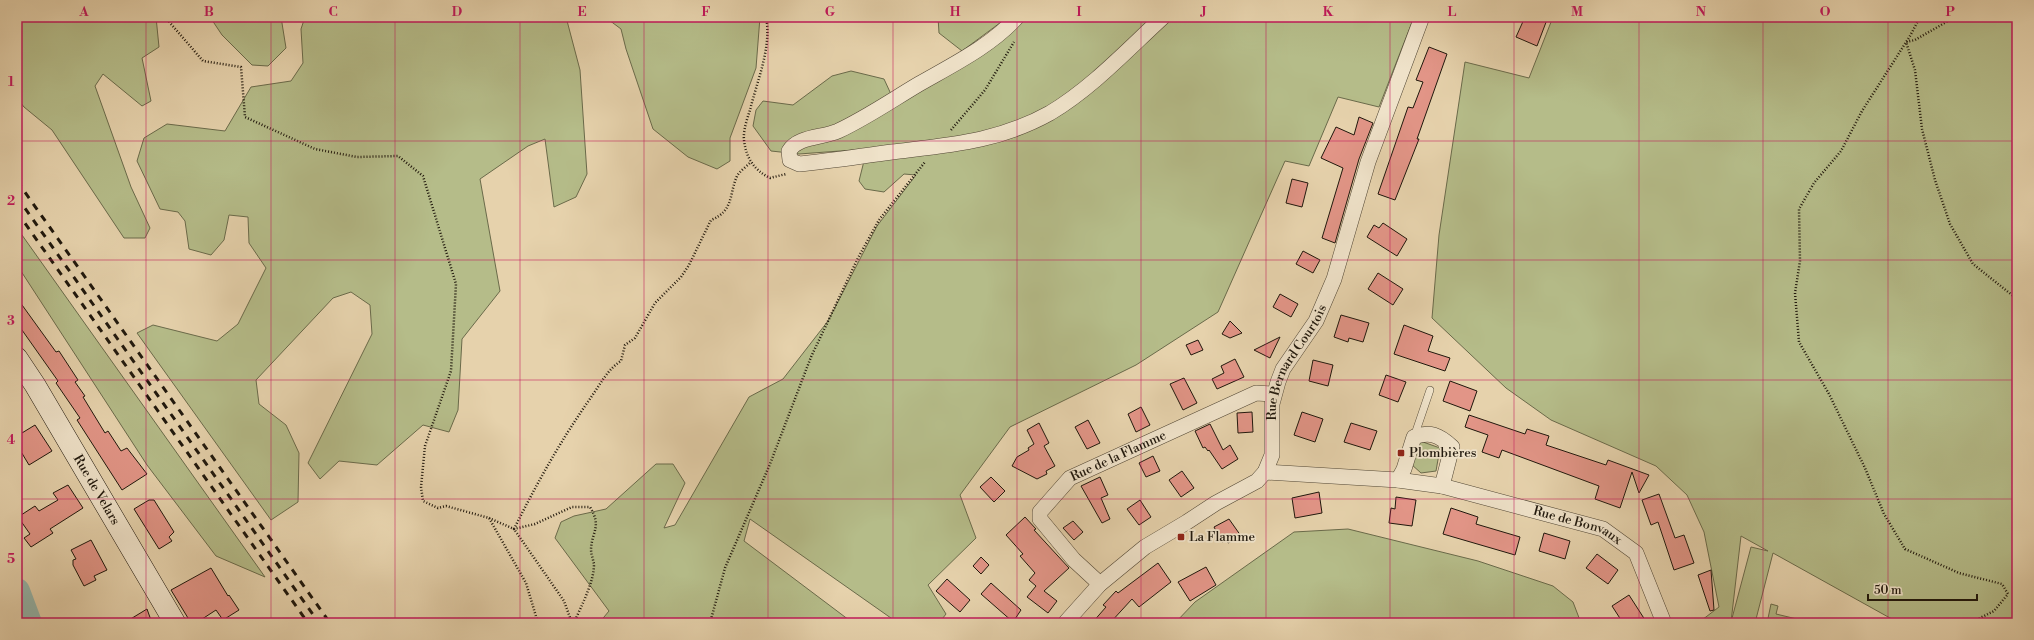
<svg xmlns="http://www.w3.org/2000/svg" width="2034" height="640" viewBox="0 0 2034 640" font-family="'Libre Bodoni',serif">
  <style>
    .green { fill: #b5bc89; stroke: #6a6a4a; fill-rule: evenodd }
    .lines { fill: none; stroke-linecap: round; stroke-linejoin: round }
    .river { stroke: #96b7ad; stroke-width: 26 }
    .building { fill: #e29587; stroke: #1f170c }
    .service-casing { stroke: #514634; stroke-width: 8 }
    .minor-casing { stroke: #514634; stroke-width: 16 }
    .secondary-casing { stroke: #1f170c; stroke-width: 22 }
    .path { stroke: #1f170c; stroke-width: 2.5; stroke-dasharray: 1 2; stroke-linecap: butt }
    .service { stroke: #efe2c9; stroke-width: 7 }
    .minor { stroke: #efe2c9; stroke-width: 15 }
    .secondary { stroke: #efe2c9; stroke-width: 21 }
    .rail { stroke: #1f170c; stroke-width: 3; stroke-dasharray: 7 7; stroke-linecap: butt }
    .grid { fill: none; stroke: #c2185b; stroke-width: 1; stroke-opacity: 0.55 }
    .poi-dot { fill: #8f2418; stroke: #efe2c9; stroke-width: 1.5 }
    .labels { text-anchor: middle; dominant-baseline: central; stroke-width: 3.5; stroke-linejoin: round; paint-order: stroke }
    .street-label { font-size: 13px; fill: #1f170c; stroke: #efe2c9 }
    .poi-label { font-size: 13px; fill: #1f170c; stroke: #efe2c9; text-anchor: start }
    .neatline { fill: none; stroke: #c2185b; stroke-width: 1.5 }
    .grid-label { font-size: 13px; text-anchor: middle; font-weight: bold; fill: #c2185b }
  </style>
  <rect width="100%" height="100%" fill="#e6d2ac"/>
  <filter id="stains"><feTurbulence type="fractalNoise" baseFrequency=".005" numOctaves="4"/><feColorMatrix values="0 0 0 0 .2 0 0 0 0 .09 0 0 0 0 .02 0 0 0 .5 -.17"/></filter>
  <radialGradient id="worn" r=".72"><stop offset=".6" stop-color="#630" stop-opacity="0"/><stop offset="1" stop-color="#630" stop-opacity=".3"/></radialGradient>
  <path class="green" d="M17,17H156L159,47L142,58L151,101L142,106L103,74L95,86L131,187L150,228L145,238H124L52,130L24,107L17,98Z
    M210,17H281L286,48L268,66L252,65L222,35Z
    M305,17H566L580,70L587,174L576,197L554,207L545,139L528,146L480,179L500,291L462,339L458,410L449,432L423,425L377,465L339,461L320,479L308,463L372,334L370,305L351,292L333,298L256,380L259,404L286,425L299,453L298,502L271,520L137,333L153,325L217,341L238,324L266,268L249,243L248,217L229,215L224,240L211,255L189,249L185,221L178,212L160,209L137,161L144,138L167,124L225,131L251,87L291,81L303,63L301,29Z
    M605,17H760L756,68L730,138V161L717,169L688,157L653,129L626,49L621,29Z
    M938,17H1008L962,51L939,33Z
    M1024,17H1414L1379,107L1338,97L1309,166L1285,161L1218,312L1136,365L1010,427L960,495L976,538L928,585L946,614L939,623H898L750,519L744,541L853,623H599L609,611L555,538L561,522L574,516L606,509L656,464H673L685,483L664,528L675,525L749,397L783,379L828,321L877,226L916,175L904,174L884,192L865,189L859,181L867,149L799,154L771,151L753,126L756,110L763,101L793,105L832,76L851,71L884,79L896,105Z
    M1553,17H2017V623H1899L1773,553L1755,623H1698L1719,607L1704,532L1687,495L1656,466L1551,420L1506,388L1432,318L1439,235L1465,62L1529,78ZM1741,536L1768,551L1751,547L1731,622Z
    M17,228L265,577L216,556L147,465L17,265Z
    M1423,442L1440,448L1436,471L1421,473L1411,464L1417,443Z
    M1348,529L1478,561L1553,586L1573,602L1581,623H1175L1195,602L1294,532Z
    M17,591L31,623H17Z
    M1771,604L1778,606L1776,614L1801,620L1800,623H1767Z"/>
  <g class="lines">
    <path class="river" d="M17,591L29,623"/>
  </g>
  <path class="building" d="M1525,17H1548L1537,46L1516,37Z
    M1429,47L1447,54L1417,139H1419L1395,200L1378,194L1408,107L1413,108L1423,82L1416,80Z
    M1359,117L1373,123L1359,159L1335,243L1322,238L1343,168L1321,158L1336,127L1354,135Z
    M1292,179L1308,183L1302,207L1286,203Z
    M1383,223L1407,239L1397,256L1367,237L1374,225L1379,228Z
    M1303,251L1320,260L1313,273L1296,264Z
    M1378,273L1403,289L1393,305L1368,289Z
    M1280,294L1298,304L1291,317L1273,307Z
    M17,298L56,352L59,351L78,380L75,382L85,396L83,397L105,433L108,431L121,451L127,448L147,474L122,490L77,420L80,418L56,383L58,381L17,323Z
    M1341,315L1369,323L1363,342L1349,338L1348,342L1334,337Z
    M1230,321L1242,333L1230,338L1222,334Z
    M1404,325L1433,336L1428,351L1450,358L1445,371L1394,354Z
    M1280,337L1270,358L1254,350Z
    M1198,340L1203,350L1191,355L1186,345Z
    M1235,359L1244,377L1217,389L1212,379L1224,373L1221,366Z
    M1313,360L1333,365L1328,386L1309,381Z
    M1386,375L1406,382L1398,402L1379,395Z
    M1184,378L1197,403L1183,410L1170,384Z
    M1450,381L1477,391L1470,411L1443,401Z
    M1141,407L1150,425L1136,432L1128,414Z
    M1252,412L1253,432L1238,433L1237,413Z
    M1302,412L1323,419L1315,442L1294,435Z
    M1469,415L1525,434L1527,429L1549,436L1546,445L1606,465L1608,460L1649,475L1639,493L1632,472L1620,508L1595,499L1599,486L1502,450L1499,458L1482,452L1488,435L1465,427Z
    M1088,420L1100,443L1087,449L1075,427Z
    M1039,423L1049,443L1044,446L1055,466L1046,471L1047,474L1037,479L1012,466L1017,457L1029,450L1028,448L1034,444L1027,430Z
    M1351,423L1377,431L1370,450L1344,442Z
    M1210,424L1223,450L1230,445L1238,459L1222,469L1209,450L1208,451L1205,447L1203,448L1195,431Z
    M35,425L52,451L29,465L17,445V436Z
    M1153,456L1160,471L1146,477L1139,463Z
    M1182,471L1194,488L1181,497L1169,480Z
    M991,477L1005,491L994,502L980,487Z
    M1100,477L1108,495L1101,498L1110,519L1102,523L1081,486Z
    M68,485L83,508L50,529L53,533L31,547L24,538L30,534L18,517L35,506L39,511L58,500L53,493Z
    M1319,492L1322,513L1295,518L1292,498Z
    M1659,494L1675,538L1684,535L1694,563L1674,570L1658,522L1651,525L1642,500Z
    M1396,497L1416,500L1412,526L1389,523L1391,508L1395,509Z
    M149,500H154L174,532L169,537L172,541L159,549L134,509Z
    M1140,500L1151,517L1139,525L1127,509Z
    M1451,508L1478,517L1476,524L1520,537L1515,555L1443,534Z
    M1025,517L1036,529L1034,530L1069,568L1044,591L1057,601L1048,613L1027,597L1036,586L1029,580L1035,573L1020,556L1023,554L1006,535Z
    M1229,519L1241,536L1228,543L1227,540L1222,542L1214,527Z
    M1073,521L1083,532L1074,540L1063,528Z
    M1544,533L1570,541L1565,559L1539,551Z
    M91,540L107,570L94,576L96,580L84,586L73,565V560L76,559L71,550Z
    M1597,554L1618,570L1608,584L1586,568Z
    M981,557L989,565L981,574L973,566Z
    M1158,563L1171,582L1139,607L1132,599L1110,623H1092L1106,607L1103,605L1116,591L1118,593Z
    M1206,567L1216,585L1190,601L1178,582Z
    M211,568L228,596L229,595L239,610L223,620L216,610L196,623H191L171,590Z
    M1711,570L1714,610L1710,611L1698,575Z
    M947,579L970,600L960,612L936,591Z
    M991,583L1021,610L1013,622L981,594Z
    M1629,595L1647,623H1623L1612,606Z
    M147,609L152,623H124Z"/>
  <g class="lines">
    <g class="service-casing">
      <path id="service" d="M1414,437L1430,390"/>
    </g>
    <g class="minor-casing">
      <g id="minor">
        <path d="M1017,17C991,46 952,65 919,84C892,100 866,118 838,131C822,138 798,136 789,151L790,160L799,164C830,161 861,156 892,152C949,145 998,142 1050,113C1092,88 1127,50 1163,17"/>
        <path id="s1" d="M1265,472L1398,480L1442,486L1603,529L1636,553L1664,623"/>
        <path d="M1398,480L1404,469L1414,437C1430,431 1439,435 1452,447L1442,486"/>
        <path id="s2" d="M1100,584L1074,560L1040,519V512L1070,478L1256,393L1274,394"/>
        <path id="s3" d="M1065,623L1100,584L1145,547L1187,522L1216,503L1257,481L1265,472L1272,455V404L1278,382L1283,369L1316,321L1334,279L1368,162L1422,17"/>
      </g>
    </g>
    <g class="secondary-casing">
      <g id="secondary">
        <path id="s4" d="M17,358L35,385L175,623"/>
      </g>
    </g>
    <path class="path" d="M165,17L203,61L241,67L245,117L315,149L357,157L398,156L423,176L456,284L451,371L425,446L421,487L423,501L438,508L446,506L489,518L526,583L538,623
      M766,17C772,47 757,81 750,110C747,119 743,131 744,140C746,158 754,170 770,178L786,174
      M1920,17L1910,36L1862,111L1841,151L1814,183L1799,209L1800,261L1795,293L1799,342L1829,394L1865,468L1884,514L1905,549L1959,573L2002,584L2008,594L1994,611L1970,623
      M1955,17L1915,40L1906,42L1915,70L1922,129L1935,180L1950,224L1973,264L2017,299
      M951,130L985,90L1014,42
      M489,518L514,529L535,524L572,507H590C602,527 592,531 591,549C591,554 593,559 594,564C594,583 581,606 574,623
      M17,608L23,623
      M572,623L564,601L514,529C537,483 562,438 592,396C601,383 608,369 621,361L625,345L635,338L655,303L681,277L689,265L711,220C734,211 729,194 737,176C740,171 747,166 751,162
      M710,623L725,568L770,464L811,357L858,258L879,220L925,162
      M1466,623L1472,620L1538,623"/>
    <use href="#service" class="service"/>
    <use href="#minor" class="minor"/>
    <use href="#secondary" class="secondary"/>
    <path class="rail" d="M17,181L330,623
      M17,197L319,623
      M17,212L308,623"/>
  </g>
  <path class="grid" d="M146,17V623M271,17V623M395,17V623M520,17V623M644,17V623M768,17V623M893,17V623M1017,17V623M1141,17V623M1266,17V623M1390,17V623M1514,17V623M1639,17V623M1763,17V623M1888,17V623M17,141H2017M17,260H2017M17,380H2017M17,499H2017"/>
  <g class="poi-dot">
    <rect x="1397" y="449" width="8" height="8" rx="2"/>
    <rect x="1177" y="533" width="8" height="8" rx="2"/>
  </g>
  <g class="labels">
    <g class="street-label">
      <text stroke="none"><textPath href="#s3" startOffset="370">Rue Bernard Courtois</textPath></text>
      <text stroke="none"><textPath href="#s2" startOffset="194">Rue de la Flamme</textPath></text>
      <text stroke="none"><textPath href="#s4" startOffset="154">Rue de Velars</textPath></text>
      <text stroke="none"><textPath href="#s1" startOffset="319">Rue de Bonvaux</textPath></text>
    </g>
    <g class="poi-label">
      <text x="1409" y="453">Plombières</text>
      <text x="1189" y="537">La Flamme</text>
    </g>
  </g>
  <rect width="2034" height="640" fill="none" stroke="#e6d2ac" stroke-width="44"/>
  <path d="M1868 594v6h109v-6" fill="none" stroke="#1f170c" stroke-width="2"/>
  <text x="1874" y="594" font-size="12" fill="#1f170c" stroke="#efe2c9" stroke-width="3" paint-order="stroke">50 m</text>
  <rect x="22" y="22" width="1990" height="596" class="neatline"/>
  <g class="grid-label">
    <text x="84" y="16">A</text>
    <text x="209" y="16">B</text>
    <text x="333" y="16">C</text>
    <text x="457" y="16">D</text>
    <text x="582" y="16">E</text>
    <text x="706" y="16">F</text>
    <text x="830" y="16">G</text>
    <text x="955" y="16">H</text>
    <text x="1079" y="16">I</text>
    <text x="1204" y="16">J</text>
    <text x="1328" y="16">K</text>
    <text x="1452" y="16">L</text>
    <text x="1577" y="16">M</text>
    <text x="1701" y="16">N</text>
    <text x="1825" y="16">O</text>
    <text x="1950" y="16">P</text>
    <text x="11" y="86">1</text>
    <text x="11" y="205">2</text>
    <text x="11" y="325">3</text>
    <text x="11" y="444">4</text>
    <text x="11" y="563">5</text>
  </g>
  <rect width="100%" height="100%" filter="url(#stains)"/>
  <rect width="100%" height="100%" fill="url(#worn)"/>
</svg>
